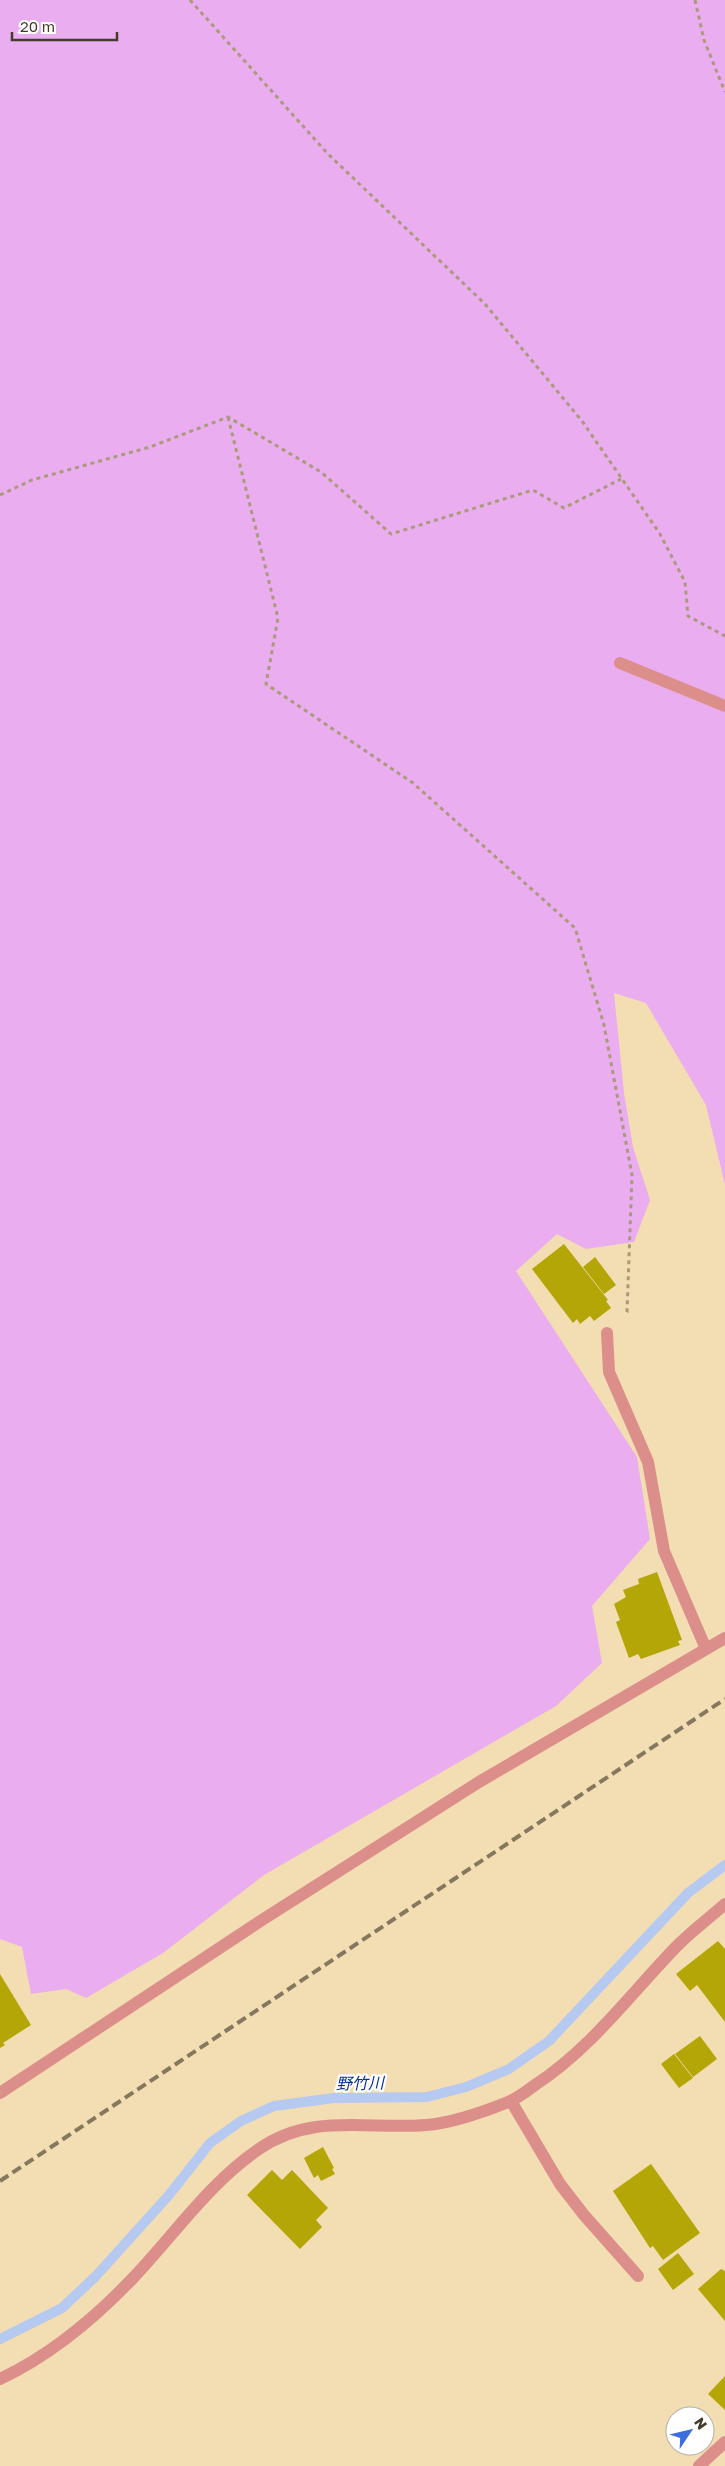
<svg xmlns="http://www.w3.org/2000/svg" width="725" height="2466" viewBox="0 0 725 2466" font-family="'Golos Text','Noto Sans JP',sans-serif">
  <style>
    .green { fill: #eaadf0 }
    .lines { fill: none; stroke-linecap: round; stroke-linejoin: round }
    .stream { stroke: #b5c9f1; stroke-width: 10 }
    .building { fill: #b4a607 }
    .path { stroke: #aa9a7a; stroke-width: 3; stroke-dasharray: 4 4; stroke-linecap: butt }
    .service { stroke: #dc8f8a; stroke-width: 12 }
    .minor { stroke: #dc8f8a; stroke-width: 12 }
    .rail { stroke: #85785e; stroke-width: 4; stroke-dasharray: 10 5; stroke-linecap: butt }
    .labels { text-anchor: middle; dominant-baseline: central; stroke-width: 4.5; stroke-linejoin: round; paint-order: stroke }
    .water-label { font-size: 16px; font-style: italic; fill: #07309c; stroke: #fff }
  </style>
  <rect width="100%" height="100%" fill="#f3ddb3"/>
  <path class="green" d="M0,0H725V1185L706,1105L646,1003L614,993L624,1093L633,1147L650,1200L634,1242L586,1249L557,1234L516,1271L637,1457L650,1539L592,1606L602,1663L556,1706L264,1875L163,1953L86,1998L66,1989L31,1994L22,1947L0,1939Z"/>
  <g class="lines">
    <path class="stream" d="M0,2339L62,2308L96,2276L169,2195L210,2143L241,2121L274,2106L334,2098L427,2097L466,2087L509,2069L549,2041L688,1893L725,1865"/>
  </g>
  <path class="building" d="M564,1244L608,1300L606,1301L611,1308L594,1321L590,1316L580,1324L577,1319L573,1323L532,1269Z
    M595,1257L616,1285L604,1294L583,1267Z
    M657,1572L682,1640L678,1641L680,1645L641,1659L638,1654L629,1658L616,1622L620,1620L614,1604L626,1597L623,1590L639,1584L638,1579Z
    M718,1941L725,1949V2022L697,1985L690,1991L676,1974Z
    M0,1974L31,2025L3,2043L5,2045L0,2048Z
    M700,2036L717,2059L693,2077L675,2054Z
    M674,2054L693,2078L679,2088L661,2064Z
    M323,2147L334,2168L332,2169L335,2174L321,2181L318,2175L314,2178L304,2158Z
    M651,2164L700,2233L663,2260L653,2246L650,2248L613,2191Z
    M272,2170L282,2180L292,2170L328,2208L316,2220L322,2227L300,2249L247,2195Z
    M678,2253L694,2274L673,2290L658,2269Z
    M721,2269L725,2271V2321L698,2289Z
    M725,2376V2410L708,2394Z"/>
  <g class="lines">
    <path class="path" d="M190,0L328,154L485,304L582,421L660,534L685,582L688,616L725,636
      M695,0L704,40L725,92
      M228,417L278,618L266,684L413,783L575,928L604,1025L632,1175L627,1312L624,1315
      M0,495L32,480L150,447L228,417L321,472L391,534L533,490L564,508L621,479"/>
    <path class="service" d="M511,2101L560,2184L584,2215L638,2276"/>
    <path class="minor" d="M620,663L725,706
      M607,1333L609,1372L648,1462L664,1551L706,1649
      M0,2093L262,1920L479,1782L725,1638
      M0,2379C51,2355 94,2319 133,2278C174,2235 209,2183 259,2149C312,2112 367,2130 426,2125C453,2123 483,2112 508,2102C518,2098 527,2091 535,2085C590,2049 629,1996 674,1949C689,1933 708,1919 725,1904
      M699,2466L725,2442"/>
    <path class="rail" d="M0,2181L725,1699"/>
  </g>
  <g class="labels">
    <g class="water-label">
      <text transform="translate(360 2083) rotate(-1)">野竹川</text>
    </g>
  </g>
  <g transform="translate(690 2431) rotate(55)"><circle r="24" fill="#ffffff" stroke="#b4b1aa"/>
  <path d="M0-4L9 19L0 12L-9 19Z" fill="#3c6edf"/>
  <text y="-8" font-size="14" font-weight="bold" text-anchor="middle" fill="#443c2b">N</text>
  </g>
  <path d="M12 32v8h105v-8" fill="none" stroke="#443c2b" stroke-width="2.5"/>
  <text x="20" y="32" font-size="15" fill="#443c2b" stroke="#ffffff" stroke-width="4" paint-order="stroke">20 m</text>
</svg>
